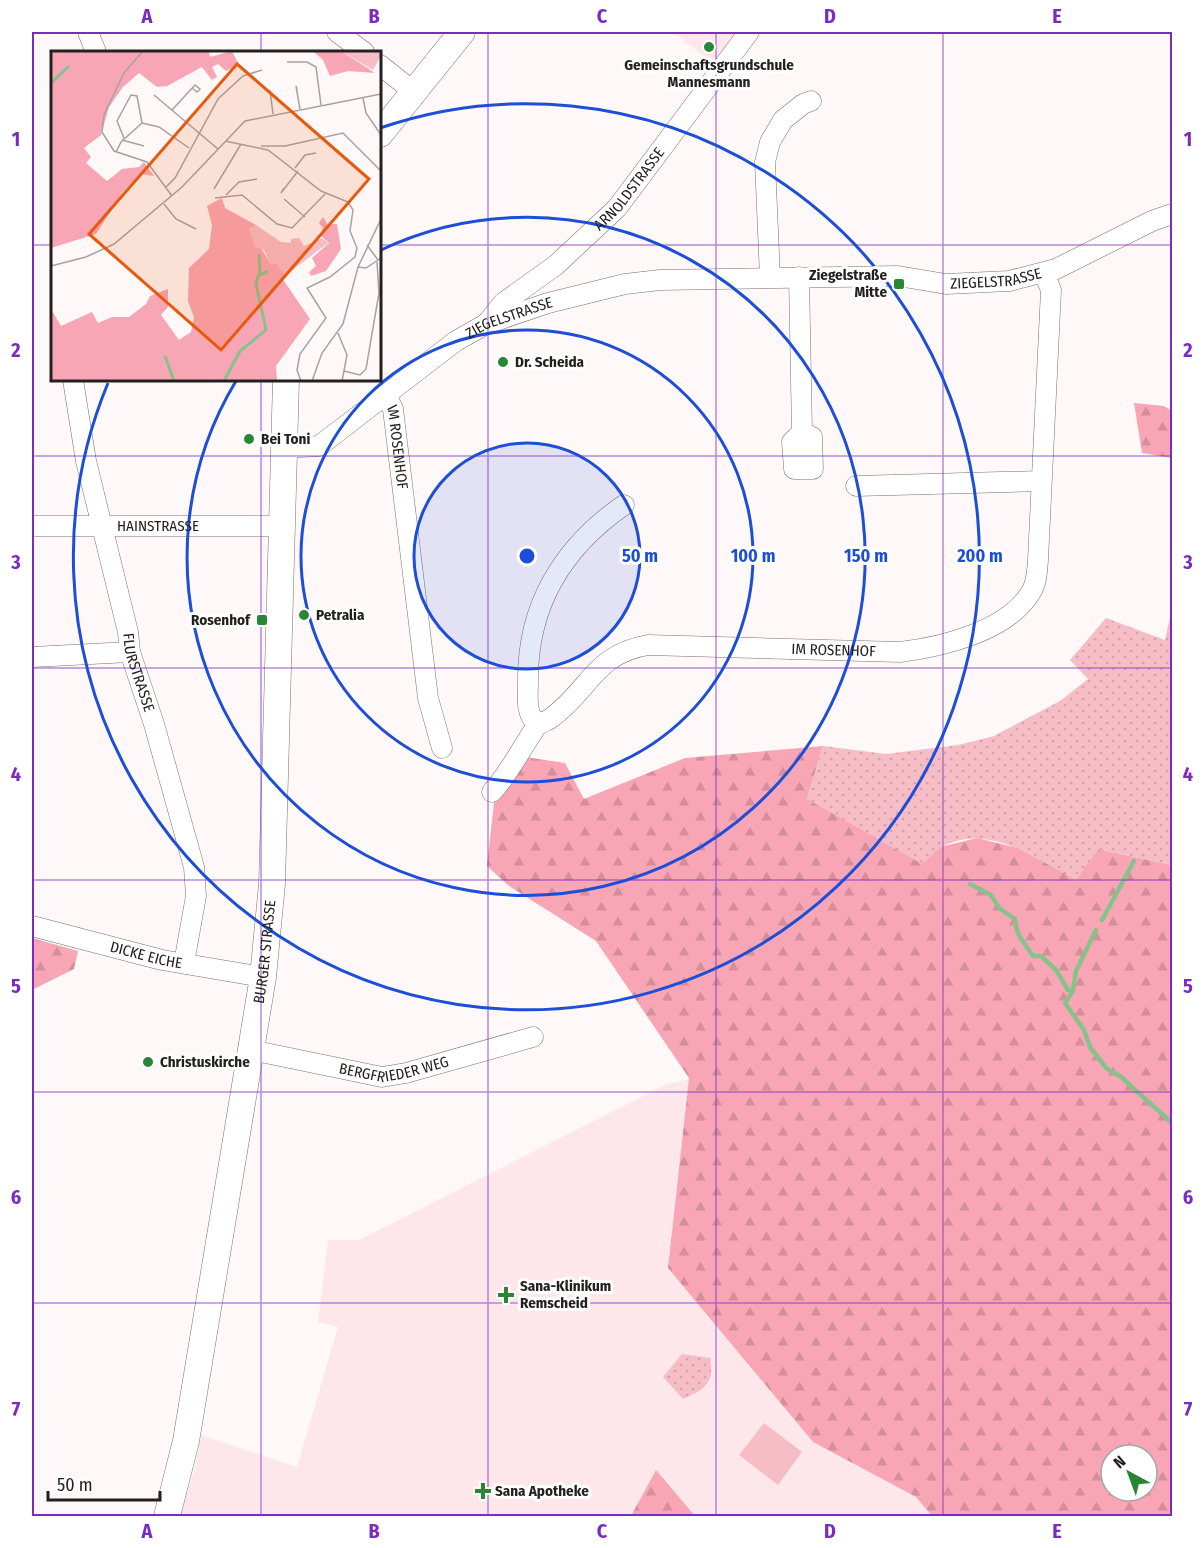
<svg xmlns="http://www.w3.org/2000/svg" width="1204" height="1548" viewBox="0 0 1204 1548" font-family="'Fira Sans Condensed',sans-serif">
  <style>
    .built { fill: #fee7ea }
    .grass { fill: #f6bdc6 }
    .forest { fill: url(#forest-firs); fill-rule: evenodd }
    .park { fill: url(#park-dots) }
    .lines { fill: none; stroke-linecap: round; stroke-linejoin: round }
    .stream { stroke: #88c28b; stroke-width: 4.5 }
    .minor-casing { stroke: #7a6e70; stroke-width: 21 }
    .major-casing { stroke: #7a6e70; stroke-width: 27 }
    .minor { stroke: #fff; stroke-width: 20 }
    .major { stroke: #fff; stroke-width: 26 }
    .grid { fill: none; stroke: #7b2cbf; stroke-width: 1.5; stroke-opacity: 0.55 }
    .ring { fill: none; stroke: #1d4ed8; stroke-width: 3 }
    .poi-dot { fill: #2a8637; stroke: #fff; stroke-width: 2 }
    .labels { text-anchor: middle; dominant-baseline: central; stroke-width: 6; stroke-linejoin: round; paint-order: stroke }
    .poi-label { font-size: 15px; font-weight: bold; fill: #242020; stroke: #fff; text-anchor: start }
    .street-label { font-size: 15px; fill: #242020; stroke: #fff }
    .inset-river { fill: none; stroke: #88c28b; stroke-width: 3 }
    .inset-road { fill: none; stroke: #a7a2a2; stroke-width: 1.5 }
    .view { fill: #e8590c; fill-opacity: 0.15; stroke: #e8590c; stroke-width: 3 }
    .inset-edge { fill: none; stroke: #242020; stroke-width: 3 }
    .centre { fill: #1d4ed8; stroke: #fff; stroke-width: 3 }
    .ring-label { font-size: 18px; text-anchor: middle; font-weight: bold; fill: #1d4ed8; stroke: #fff; stroke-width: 6; stroke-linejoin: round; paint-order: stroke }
    .neatline { fill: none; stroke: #7b2cbf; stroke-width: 2 }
    .grid-label { font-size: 20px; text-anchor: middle; font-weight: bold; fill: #7b2cbf }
  </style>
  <defs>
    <pattern id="forest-firs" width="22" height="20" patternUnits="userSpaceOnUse" patternTransform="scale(1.5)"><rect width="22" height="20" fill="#f8a6b5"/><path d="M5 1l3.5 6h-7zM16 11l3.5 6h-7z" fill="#d48f9b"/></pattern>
    <pattern id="park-dots" width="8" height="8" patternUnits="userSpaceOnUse" patternTransform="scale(1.5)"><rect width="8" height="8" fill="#f6bdc6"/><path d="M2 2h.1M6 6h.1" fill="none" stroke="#d3a2aa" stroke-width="1.8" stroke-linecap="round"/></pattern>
  </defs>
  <rect width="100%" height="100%" fill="#fef8f9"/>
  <path class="built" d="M673,32H736L713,63Z
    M689,1079L668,1268L813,1442L916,1497L932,1516H695L656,1471L631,1516H180L195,1468L201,1435L297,1467L338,1327L318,1322L328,1240H359L665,1085Z"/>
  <path class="grass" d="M764,1423L802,1452L778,1485L739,1455Z"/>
  <path class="forest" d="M1134,403L1164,406L1172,411V458L1142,453Z
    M823,746L807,799L944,846L977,838L1018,848L1076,879L1098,849L1172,865V1516H932L916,1497L813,1442L668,1268L689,1078L596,941L509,886L487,866L495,794L525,757L565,763L584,799L685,758ZM1111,1455H1147V1491H1111Z
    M32,938L78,951L74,969L32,990Z
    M656,1470L695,1516H631Z"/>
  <path class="park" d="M1172,608V865L1098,849L1076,880C1038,859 988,823 944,846C936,850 929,858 922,864L807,799L823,746L886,754L958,745L994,736L1060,701L1088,679L1070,660L1106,618L1165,640Z
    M682,1354L710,1358C715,1383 705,1389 683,1399L663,1377Z"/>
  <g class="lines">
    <path class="stream" d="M970,884L991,895L999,908L1015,919C1015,935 1025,943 1033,956H1041L1056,970L1068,990L1073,991
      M1102,920L1134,861
      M1096,930L1076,971L1073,991L1065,1003L1084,1030L1090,1047L1107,1069L1120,1076L1172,1123"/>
    <g class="minor-casing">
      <g id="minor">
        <path d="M88,32L96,52"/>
        <path d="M337,32L364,52"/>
        <path d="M380,65L414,92"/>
        <path d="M770,277L765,162L770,142L783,120L803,104L811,101"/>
        <path d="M799,277L802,432L792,442L794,469H813L812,437L802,432"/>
        <path id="s1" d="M486,324L503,303L556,265L617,208L749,32"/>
        <path id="s2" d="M73,380L86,461L128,632L130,652L154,724L194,867L196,896L184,963"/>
        <path id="s3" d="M386,395L393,409L428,698L442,748"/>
        <path id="s4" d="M283,448L319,446L456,341L486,324L548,303L625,284L660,280L898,276L946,284L1009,281L1056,269L1152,221L1172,214"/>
        <path d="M856,486L1041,481"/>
        <path id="s5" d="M32,526H284"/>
        <path d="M32,657L130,652"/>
        <path d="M537,724C525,713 528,697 528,682C527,606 563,547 624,505"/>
        <path id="s6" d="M492,792C510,772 521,749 536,727C540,722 546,722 551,718C590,690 594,654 648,645L900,652C942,647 1008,631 1031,592C1037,583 1037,571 1038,560L1051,290L1044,273"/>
        <path id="s7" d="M32,926L162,960L263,977"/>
        <path id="s8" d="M251,1050L382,1077L406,1073L533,1037"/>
      </g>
    </g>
    <g class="major-casing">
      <g id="major">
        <path d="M380,134L462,32"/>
        <path id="s9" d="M167,1516L186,1441L263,977L272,884L286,380"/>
      </g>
    </g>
    <use href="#minor" class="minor"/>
    <use href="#major" class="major"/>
  </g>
  <path class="grid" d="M261,32V52M488,32V1516M716,32V1516M943,32V1516M32,245H52M380,245H1172M261,380V1516M32,456H1172M32,668H1172M32,880H1172M32,1092H1172M32,1303H1172"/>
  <circle cx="527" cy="556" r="113" fill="#1d4ed8" fill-opacity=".12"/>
  <g class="ring">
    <circle cx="527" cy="556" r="113"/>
    <circle cx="527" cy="556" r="226"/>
    <path d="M381 250A339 339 0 1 1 236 381"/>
    <path d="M380 128A453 453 0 1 1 108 383"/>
  </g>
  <g class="poi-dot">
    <circle cx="709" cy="47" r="6"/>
    <rect x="893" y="278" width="12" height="12" rx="3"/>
    <circle cx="503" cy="362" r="6"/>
    <circle cx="249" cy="439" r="6"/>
    <circle cx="304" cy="615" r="6"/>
    <rect x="256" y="614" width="12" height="12" rx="3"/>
    <circle cx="148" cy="1062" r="6"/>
    <path d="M503 1286h6v6h6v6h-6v6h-6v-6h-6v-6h6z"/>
    <path d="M480 1482h6v6h6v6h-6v6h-6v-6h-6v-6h6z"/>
  </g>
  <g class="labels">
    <g class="poi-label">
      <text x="709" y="65" text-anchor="middle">Gemeinschaftsgrundschule<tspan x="709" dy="17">Mannesmann</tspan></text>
      <text x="887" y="275" text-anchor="end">Ziegelstraße<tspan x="887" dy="17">Mitte</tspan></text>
      <text x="515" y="362">Dr. Scheida</text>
      <text x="261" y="439">Bei Toni</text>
      <text x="316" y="615">Petralia</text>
      <text x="250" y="620" text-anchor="end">Rosenhof</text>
      <text x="160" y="1062">Christuskirche</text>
      <text x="520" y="1286">Sana-Klinikum<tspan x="520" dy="17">Remscheid</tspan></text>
      <text x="495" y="1491">Sana Apotheke</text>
    </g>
    <g class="street-label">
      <text stroke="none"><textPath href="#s1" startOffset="198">ARNOLDSTRASSE</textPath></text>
      <text stroke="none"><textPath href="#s4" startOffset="760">ZIEGELSTRASSE</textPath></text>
      <text stroke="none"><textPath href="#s4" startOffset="267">ZIEGELSTRASSE</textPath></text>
      <text stroke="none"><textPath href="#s3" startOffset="54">IM ROSENHOF</textPath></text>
      <text stroke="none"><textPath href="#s5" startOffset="126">HAINSTRASSE</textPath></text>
      <text stroke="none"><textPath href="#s6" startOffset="406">IM ROSENHOF</textPath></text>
      <text stroke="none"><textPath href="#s2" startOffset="300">FLURSTRASSE</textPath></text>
      <text stroke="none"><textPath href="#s9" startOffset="573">BURGER STRASSE</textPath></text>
      <text stroke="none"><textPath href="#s7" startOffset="118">DICKE EICHE</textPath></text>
      <text stroke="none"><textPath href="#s8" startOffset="146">BERGFRIEDER WEG</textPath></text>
    </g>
  </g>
  <g transform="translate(51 51)">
    <rect width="330" height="330" fill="#fef8f9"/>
    <path d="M290,0H330V5L322,19Z" fill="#f6bdc6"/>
    <path d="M0,0H158L159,6L181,0L188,14L175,20L167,13L161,16L166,26L161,29L151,16L116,35L106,36L88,22L72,36L58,56L50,84L33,97L40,106L35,112L56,130L71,118L88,116L93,111L103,125L90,123L72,141L45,183L0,197ZM262,0H290L324,22L297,20L279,25L272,9ZM171,147L174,157L205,174L198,178L220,213L225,212L235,224L231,227L259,268L225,315L226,330H0V258L10,275L41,261L47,272L61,266H78L95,253L99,245L117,238V256L110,264L128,289L140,281L143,266L137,250L138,217L158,198L161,174L156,155ZM272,166L276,173H286L290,198L275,220L260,225L258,221L265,215L261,207L278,192L269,184L272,177L268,172Z" fill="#f8a6b5"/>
    <path d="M205,174L230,191L240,192V188L248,187L253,195L271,187L277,192L235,224L225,212L220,213L213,199L204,196L198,178Z" fill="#f6bdc6"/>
    <path class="inset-river" d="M0,32L18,15M208,203L209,225M114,305L123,330M173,330L189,300L215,279L205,233L207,225L217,220"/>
    <path class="inset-road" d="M92,0L73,22L53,64L51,81L63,100L96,111L121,145M236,11H256L265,16L270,54M219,39L222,63M246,39L245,35L249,58M103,44L167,98M312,47L315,62L330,84M121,59L144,34L149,38L146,41L141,37M91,72L108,76L138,97M73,87L66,70L80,44L86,45L91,72M71,89L93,95M174,90L217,99L270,140L297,151L302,159L299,180L306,197L304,206M210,95H234L292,82L330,120M65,101L70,91L91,72M244,117L254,104L265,102M114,137L124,127L167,48L192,25L211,19M233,137L230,142L247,120M163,138L190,93M175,144L188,131L206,128M164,147L191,144L226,173L241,177L274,143M233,148L254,166M113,153L125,168L145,178M316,194L327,209M0,215L35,206L63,193L131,136L194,70L330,43M307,216L315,217L330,207M287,282L296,304L291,330M293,320L309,324L315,318L328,242L326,211M250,330L246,319L249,303L275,267L256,237L279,226L304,206M261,330L271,302L292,273L307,216L330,168"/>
    <path class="view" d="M186,13L318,128L170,299L38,183Z"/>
    <rect width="330" height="330" class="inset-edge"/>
  </g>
  <circle cx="527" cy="556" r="9" class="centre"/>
  <g class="ring-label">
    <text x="640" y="562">50 m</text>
    <text x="753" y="562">100 m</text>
    <text x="866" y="562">150 m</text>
    <text x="980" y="562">200 m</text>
  </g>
  <rect width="1204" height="1548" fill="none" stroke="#ffffff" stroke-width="66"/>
  <g transform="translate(1129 1473) rotate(319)"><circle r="28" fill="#ffffff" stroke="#a7a6a6" stroke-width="1.5"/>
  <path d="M0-4.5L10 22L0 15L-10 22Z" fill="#2a8637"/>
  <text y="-9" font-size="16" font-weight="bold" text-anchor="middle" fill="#242020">N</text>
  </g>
  <path d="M48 1491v9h112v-9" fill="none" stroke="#242020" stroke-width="3"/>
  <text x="57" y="1491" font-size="18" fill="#242020" stroke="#ffffff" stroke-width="4.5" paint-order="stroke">50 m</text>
  <rect x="33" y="33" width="1138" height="1482" class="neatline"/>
  <g class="grid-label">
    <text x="147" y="23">A</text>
    <text x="374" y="23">B</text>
    <text x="602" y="23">C</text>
    <text x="830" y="23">D</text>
    <text x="1057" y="23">E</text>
    <text x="16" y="146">1</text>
    <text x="1188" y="146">1</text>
    <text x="16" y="357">2</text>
    <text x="1188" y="357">2</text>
    <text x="16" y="569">3</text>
    <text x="1188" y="569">3</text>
    <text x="16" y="781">4</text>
    <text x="1188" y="781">4</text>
    <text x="16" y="993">5</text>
    <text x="1188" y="993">5</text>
    <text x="16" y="1204">6</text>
    <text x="1188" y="1204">6</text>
    <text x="16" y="1416">7</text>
    <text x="1188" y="1416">7</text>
    <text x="147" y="1538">A</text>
    <text x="374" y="1538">B</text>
    <text x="602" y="1538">C</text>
    <text x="830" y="1538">D</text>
    <text x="1057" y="1538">E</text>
  </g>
</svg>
